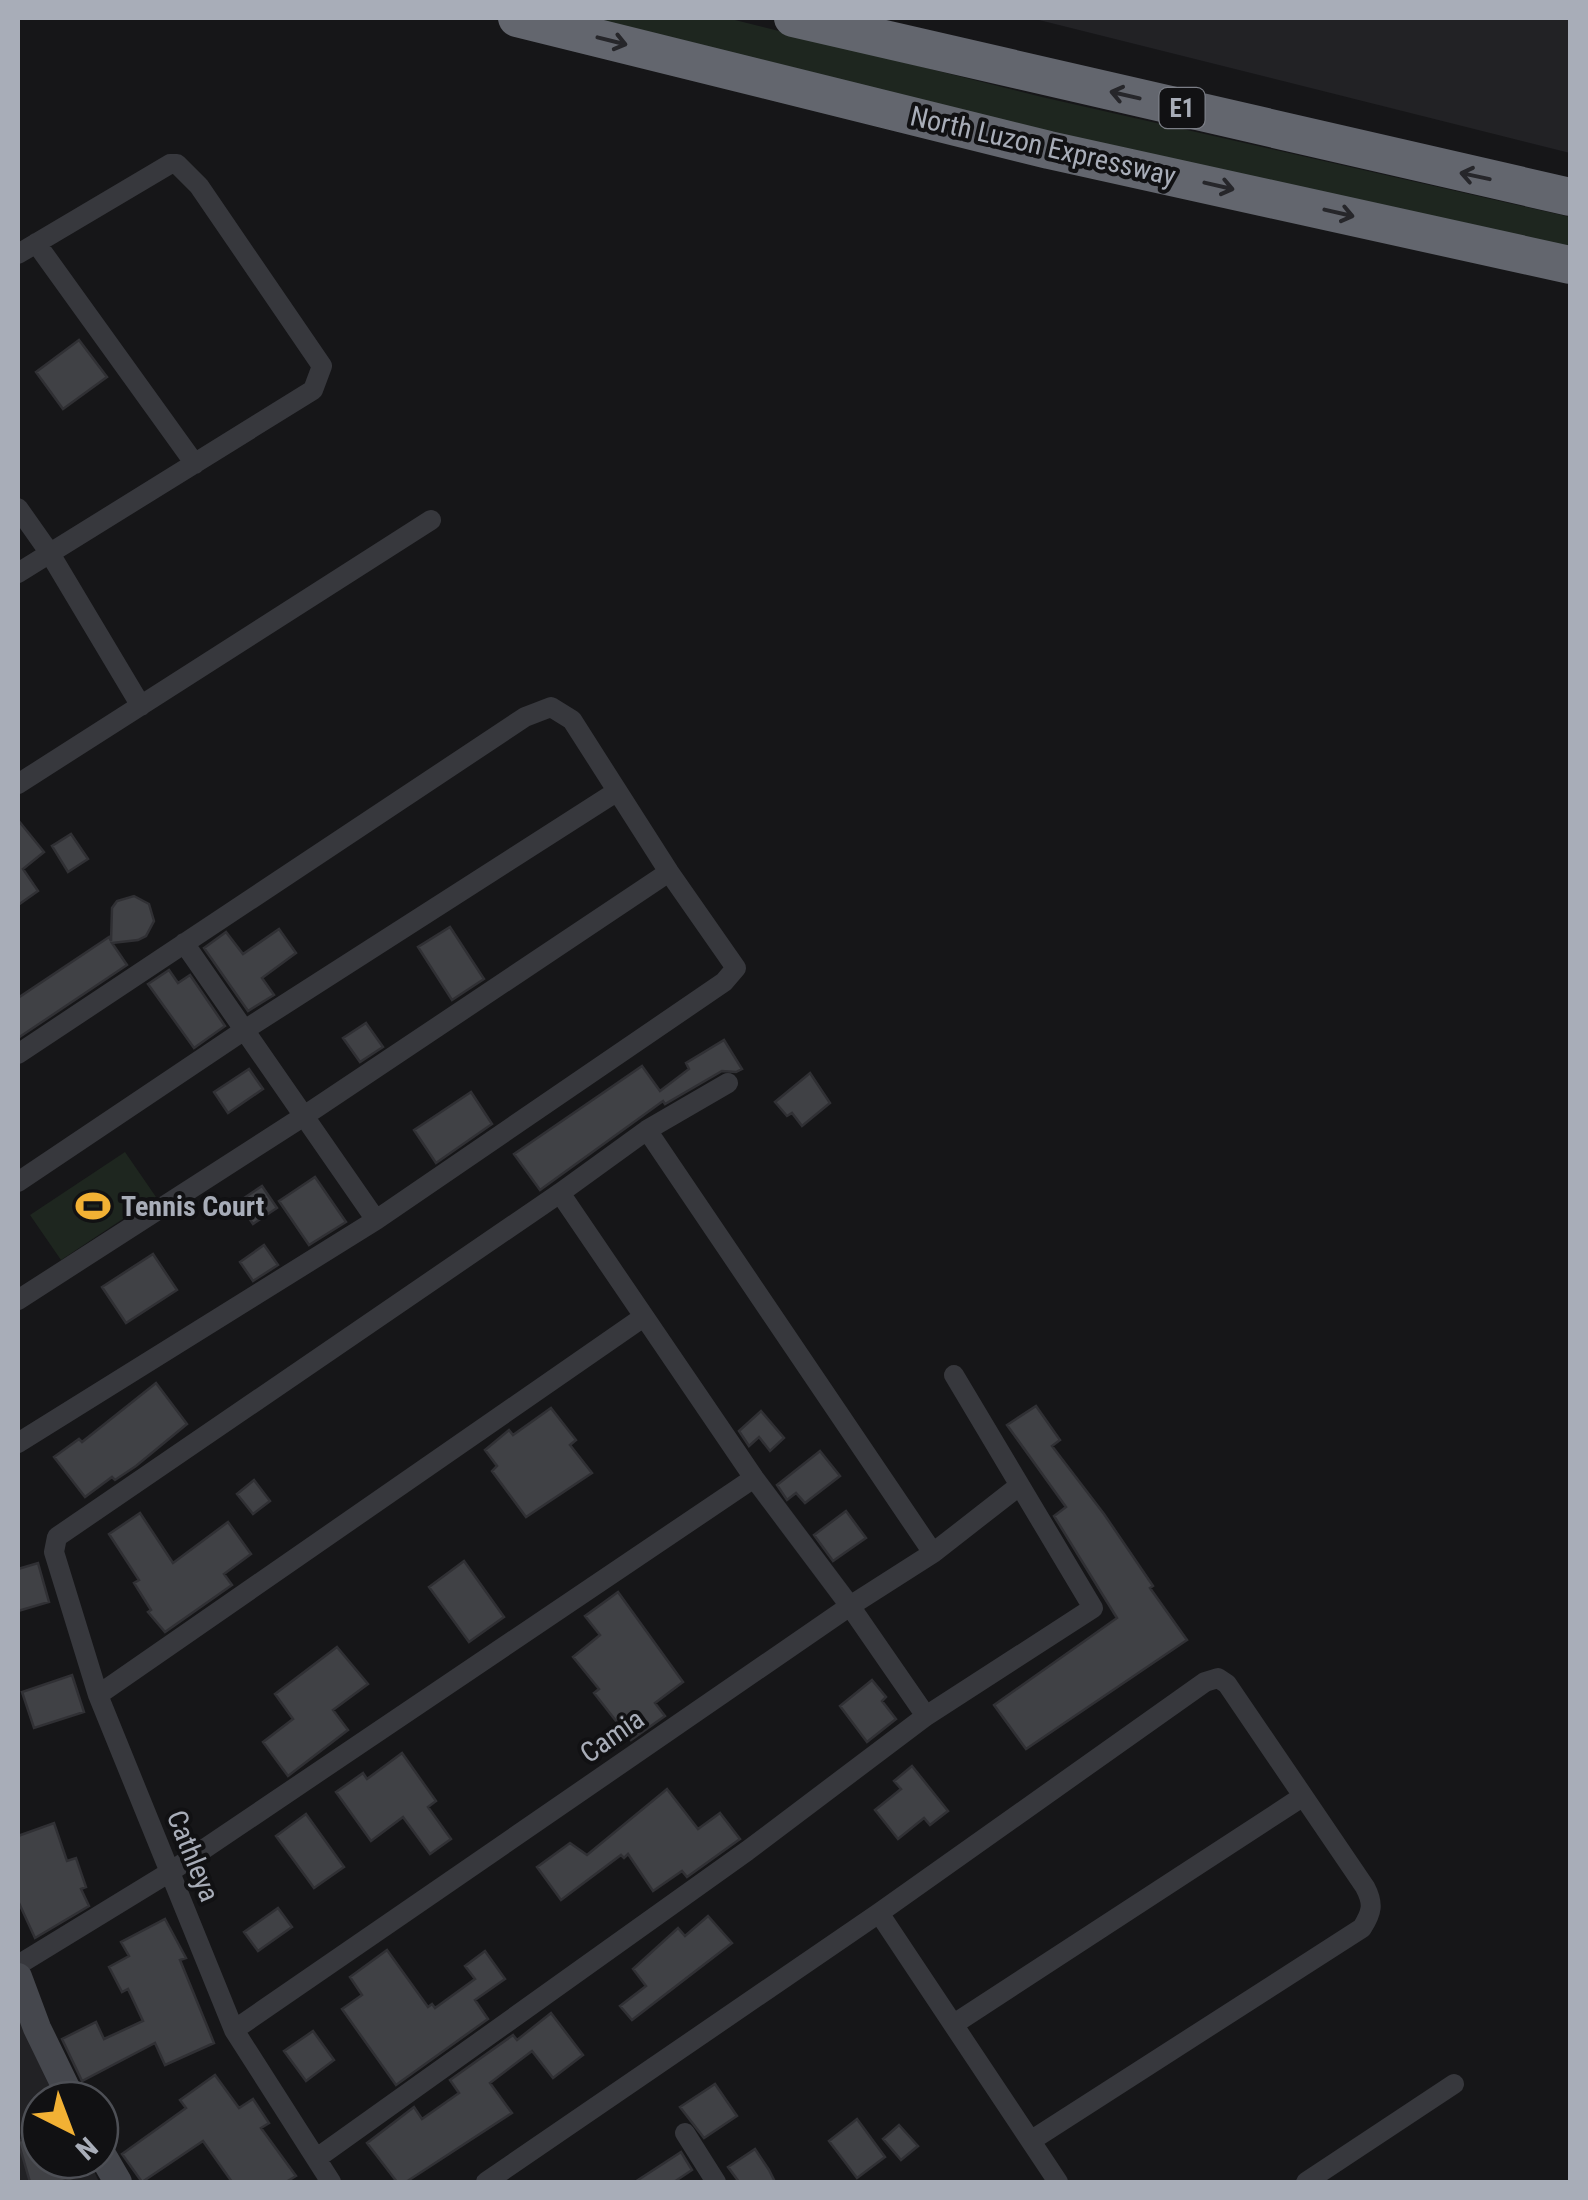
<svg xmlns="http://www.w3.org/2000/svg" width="1588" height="2200" viewBox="0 0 1588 2200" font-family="'Roboto Condensed',sans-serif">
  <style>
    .built { fill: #222225 }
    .green { fill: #1e261f }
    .building { fill: #404145; stroke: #303034; stroke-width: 2.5 }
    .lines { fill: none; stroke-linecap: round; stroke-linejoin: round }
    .street { stroke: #37383d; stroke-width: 20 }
    .secondary { stroke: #45474d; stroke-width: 28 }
    .highway { stroke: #63666e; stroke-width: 38 }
    .oneway { stroke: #26262a }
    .labels { text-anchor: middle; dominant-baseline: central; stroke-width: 8; stroke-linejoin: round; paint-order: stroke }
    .shield { fill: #111113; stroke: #7b7e86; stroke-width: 2.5 }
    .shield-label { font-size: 25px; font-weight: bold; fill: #a8adb8 }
    .street-label { font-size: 28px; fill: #a8adb8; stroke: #111113 }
    .poi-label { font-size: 28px; font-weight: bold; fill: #a8adb8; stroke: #111113; text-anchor: start }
  </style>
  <rect width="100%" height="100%" fill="#161618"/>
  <path class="built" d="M1031,18H1570V153Z
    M18,1995L63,2100H40V2160H89L99,2182H18Z"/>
  <path class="green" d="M559,18H727L1042,97L1570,217V257Z
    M125,1152L156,1197L61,1260L30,1215Z"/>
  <path class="building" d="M79,340L107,377L63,409L36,372Z
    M18,820L44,852L23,869L38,891L18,905Z
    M71,834L88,859L68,872L52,846Z
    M134,896L149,904L154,921L146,936L138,940L112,943L127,965L18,1038V998L109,937L111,941L112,908L117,901Z
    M450,927L484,979L452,1000L418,947Z
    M279,929L296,953L262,978L274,995L248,1011L204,948L226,932L243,954Z
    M169,970L178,983L190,975L225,1026L194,1048L148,984Z
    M366,1023L383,1047L360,1062L343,1038Z
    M724,1040L742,1069L736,1072L722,1071L665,1104L663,1101L540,1190L514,1154L642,1066L660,1091L689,1069L686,1063Z
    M249,1069L263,1089L228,1113L214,1092Z
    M810,1073L830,1103L802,1126L792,1113L787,1116L775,1102Z
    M471,1092L492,1124L436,1163L414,1130Z
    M315,1177L346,1222L309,1245L279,1201Z
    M262,1186L277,1208L253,1224L238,1202Z
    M264,1245L278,1265L253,1281L240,1262Z
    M153,1254L177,1290L126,1323L102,1287Z
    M156,1383L187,1424L136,1466L115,1480L112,1477L85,1497L54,1457L79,1439L82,1442Z
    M1036,1406L1060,1440L1052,1446L1104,1514L1153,1586L1150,1588L1187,1640L1026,1749L994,1705L1117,1618L1054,1516L1066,1507L1007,1425Z
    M551,1408L576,1440L570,1445L592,1473L526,1517L492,1471L497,1466L485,1450L509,1430L513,1435Z
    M761,1411L784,1438L770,1451L759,1437L749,1446L739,1431Z
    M820,1451L840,1476L805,1503L796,1493L787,1500L777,1485Z
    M254,1480L270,1501L253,1514L237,1494Z
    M846,1511L866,1538L833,1561L814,1535Z
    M140,1513L173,1563L228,1522L251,1554L224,1574L232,1585L165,1632L148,1612L151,1610L134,1583L139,1580L109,1534Z
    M464,1561L504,1617L469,1642L429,1587Z
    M38,1563L49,1602L18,1611V1569Z
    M618,1592L683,1682L655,1703L665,1716L631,1740L594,1693L599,1689L573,1657L600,1635L585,1616Z
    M337,1647L368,1684L333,1710L348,1730L288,1776L263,1742L293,1719L275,1694Z
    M72,1675L84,1712L34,1728L22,1692Z
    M872,1680L886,1697L882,1701L896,1719L867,1742L840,1706Z
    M402,1753L436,1801L428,1807L451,1839L430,1854L403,1817L371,1841L336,1792L363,1773L367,1779Z
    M912,1766L948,1811L930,1825L924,1818L898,1839L875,1810L901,1789L894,1781Z
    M667,1789L698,1829L720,1813L740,1839L687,1877L682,1871L653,1891L628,1854L624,1858L621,1855L561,1900L537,1867L570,1843L587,1855Z
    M306,1814L344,1867L314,1888L276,1836Z
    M54,1823L67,1861L76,1858L86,1887L81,1889L89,1906L35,1938L18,1901V1836Z
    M278,1908L292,1927L258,1951L244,1932Z
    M708,1916L732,1943L632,2020L620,2006L646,1986L633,1969L678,1928L685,1936Z
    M165,1919L186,1958L180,1960L214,2043L165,2065L155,2043L82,2081L62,2039L96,2022L104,2039L143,2021L128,1989L122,1992L109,1967L129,1956L121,1942Z
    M387,1950L428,2007L432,2004L435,2008L475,1979L465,1966L485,1951L505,1979L475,2000L488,2019L396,2085L342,2009L362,1995L350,1977Z
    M551,2013L583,2055L553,2078L532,2051L490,2083L512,2113L406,2182H397L367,2143L414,2107L422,2119L459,2093L450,2080L513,2035L517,2040Z
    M313,2031L334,2060L306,2081L284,2051Z
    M215,2075L239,2108L253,2099L269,2123L261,2128L296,2176L286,2182H232L203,2141L142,2182L122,2154L186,2108L180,2100Z
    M715,2084L737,2116L704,2138L680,2107Z
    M857,2119L885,2157L857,2178L829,2141Z
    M899,2125L918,2146L901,2160L883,2139Z
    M40,2133V2160H66L73,2178L60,2182H30L18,2141Z
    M755,2149L769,2170L775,2182H739L728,2167Z
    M681,2152L692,2170L674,2182H635Z"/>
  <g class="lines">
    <path class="street" d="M36,243L195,464
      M18,254L170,164H177L199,186L322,366L313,390L18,573
      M18,508L49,552L141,706
      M18,784L431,520
      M184,943L376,1220
      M18,1054L525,717L551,707L572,720L669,872L736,968L724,982L376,1220L18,1443
      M647,1130L933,1553
      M18,1182L243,1031L616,792
      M560,1193L754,1478L850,1606L926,1716
      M18,1300L304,1116L669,872
      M98,1695L642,1318
      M879,1913L1058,2182
      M18,1965L170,1872L754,1478
      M954,2024L1302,1797
      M234,2030L850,1606L933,1553L1019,1486
      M685,2133L716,2182
      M317,2158L747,1851L926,1716L1093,1608L954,1375
      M331,2182L234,2030L98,1695L54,1552L57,1537L560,1193L647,1130L728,1083
      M486,2182L879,1913L1205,1682L1218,1678L1227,1684L1365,1887C1374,1904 1372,1912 1362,1928L1032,2140
      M1306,2182L1454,2084"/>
    <path class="secondary" d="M18,1977L37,2028L72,2100
      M100,2151L118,2182"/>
    <path class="highway" d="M517,18L1049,150L1570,265
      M793,18L1570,197"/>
  </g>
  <defs><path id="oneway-shaft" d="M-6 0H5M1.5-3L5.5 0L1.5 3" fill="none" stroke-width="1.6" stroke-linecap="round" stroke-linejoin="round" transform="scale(2.5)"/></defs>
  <g class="oneway">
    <use href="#oneway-shaft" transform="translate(612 41) rotate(14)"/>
    <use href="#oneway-shaft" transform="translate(1125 95) rotate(-167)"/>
    <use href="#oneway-shaft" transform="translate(1475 176) rotate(-168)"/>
    <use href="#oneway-shaft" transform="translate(1219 186) rotate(13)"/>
    <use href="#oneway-shaft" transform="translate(1339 213) rotate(13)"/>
  </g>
  <defs>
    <g id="stadium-bare" transform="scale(2.7)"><path d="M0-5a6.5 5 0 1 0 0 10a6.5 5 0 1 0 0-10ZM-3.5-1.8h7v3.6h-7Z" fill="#f2b134" stroke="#111113" stroke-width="2.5" paint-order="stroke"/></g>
  </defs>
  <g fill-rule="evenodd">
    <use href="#stadium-bare" x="93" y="1206"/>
  </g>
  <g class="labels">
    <rect class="shield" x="1159.5" y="88" width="45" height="40" rx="8"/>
    <g class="shield-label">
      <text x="1182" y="108">E1</text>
    </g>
    <g class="street-label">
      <text transform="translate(1043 146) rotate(13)">North Luzon Expressway</text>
      <text transform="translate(612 1736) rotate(-35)">Camia</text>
      <text transform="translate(193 1856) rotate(68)">Cathleya</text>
    </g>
    <g class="poi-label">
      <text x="121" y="1206">Tennis Court</text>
    </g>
  </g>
  <rect width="1588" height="2200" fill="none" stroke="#a8adb8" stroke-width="40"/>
  <g transform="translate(70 2130) rotate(138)"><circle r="48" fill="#111113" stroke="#4d4f55" stroke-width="2.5"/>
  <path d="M0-8L18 38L0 25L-18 38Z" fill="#f2b134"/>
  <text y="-15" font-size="28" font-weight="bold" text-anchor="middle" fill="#a8adb8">N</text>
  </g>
</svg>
